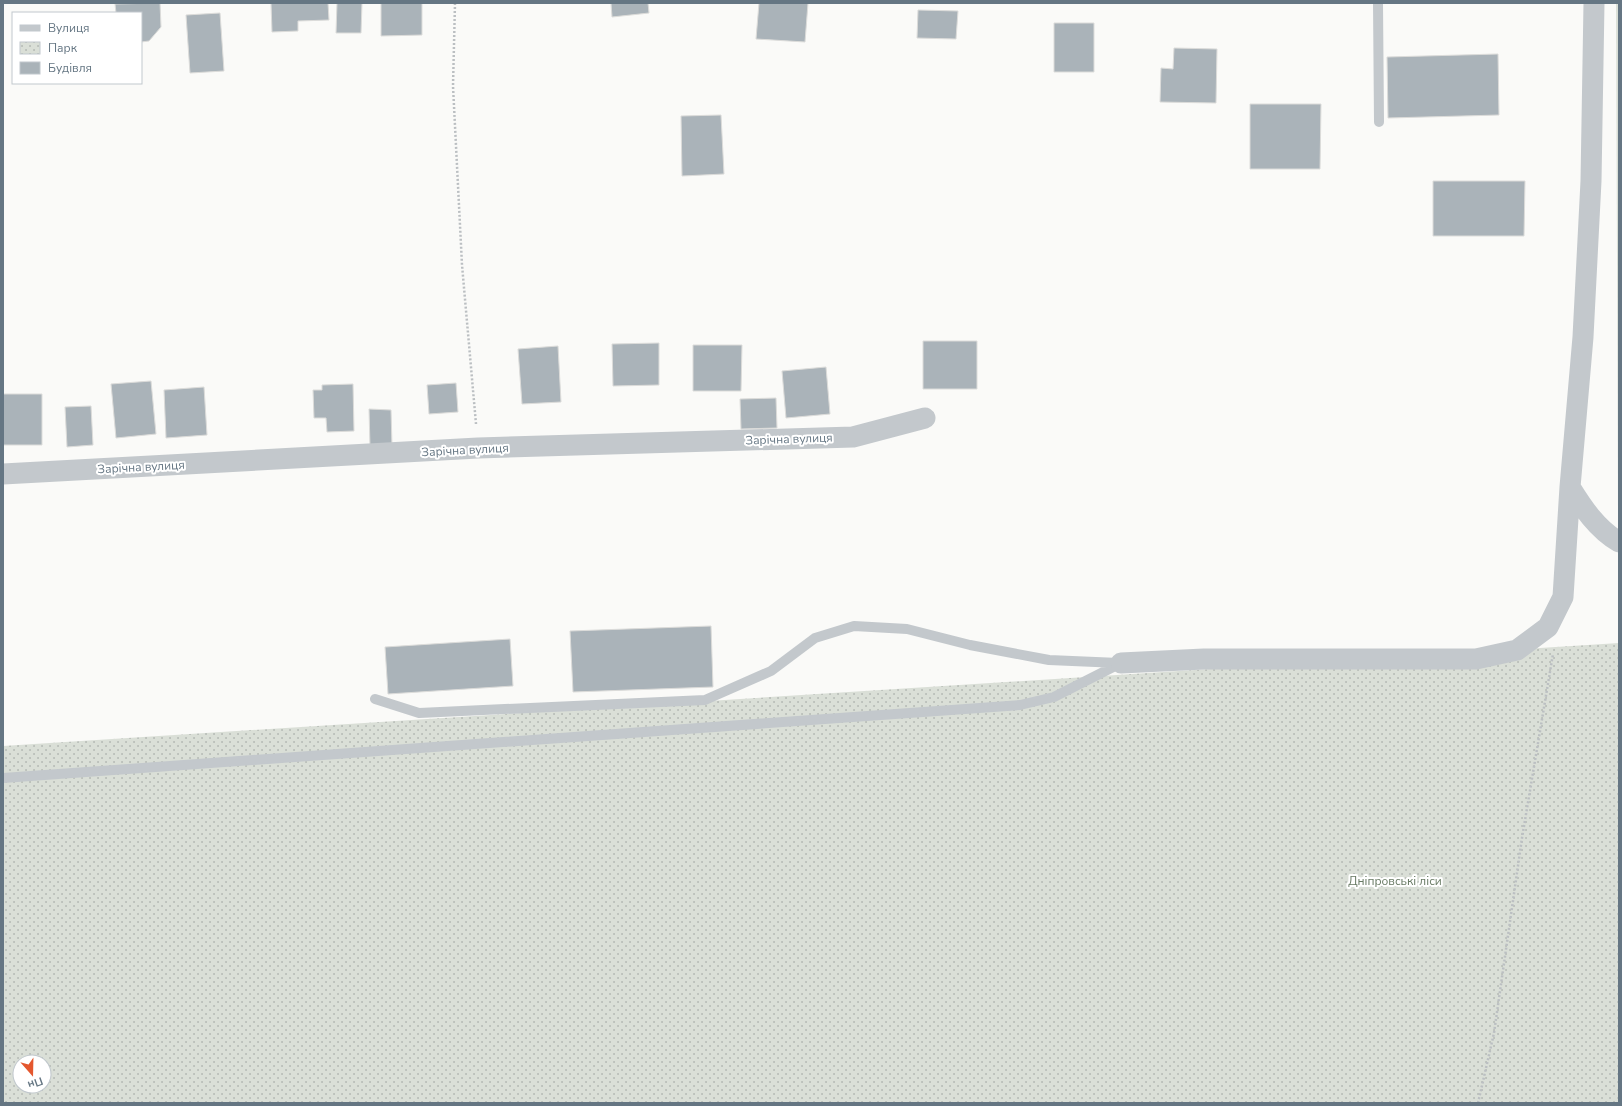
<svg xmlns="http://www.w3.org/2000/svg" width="1622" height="1106" viewBox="0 0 1622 1106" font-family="'Nunito Sans',sans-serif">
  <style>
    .cemetery { fill: url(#cemetery-stones) }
    .park { fill: url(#park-dots); fill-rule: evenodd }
    .building { fill: #aab3b9; stroke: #dcdcda }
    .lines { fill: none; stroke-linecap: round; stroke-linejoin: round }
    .path { stroke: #bbbfc2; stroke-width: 2.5; stroke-dasharray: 2 2; stroke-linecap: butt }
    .service { stroke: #c3c8cc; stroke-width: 10 }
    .minor { stroke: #c3c8cc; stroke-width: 21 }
    .labels { text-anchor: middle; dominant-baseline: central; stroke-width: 4; stroke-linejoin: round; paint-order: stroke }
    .street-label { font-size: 12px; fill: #657683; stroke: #fff }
    .park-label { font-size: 12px; fill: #687a64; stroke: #fff }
  </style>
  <defs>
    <pattern id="cemetery-stones" width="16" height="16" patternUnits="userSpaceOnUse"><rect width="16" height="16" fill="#dadfd7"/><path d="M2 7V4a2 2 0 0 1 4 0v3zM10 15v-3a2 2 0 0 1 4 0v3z" fill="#b4b9b4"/></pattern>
    <pattern id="park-dots" width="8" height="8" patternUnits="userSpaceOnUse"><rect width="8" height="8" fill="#dadfd7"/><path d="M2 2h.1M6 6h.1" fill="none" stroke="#b4b9b4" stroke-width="1.8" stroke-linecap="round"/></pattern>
  </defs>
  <rect width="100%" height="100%" fill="#fafaf8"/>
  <path class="cemetery" d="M1616,3H1619V512H1618Z"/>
  <path class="park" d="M1619,643V1103H3V746ZM20,1062H44V1086H20Z"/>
  <path class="building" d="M160,3L161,27L149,41L141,42V13H116L115,4Z
    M271,3H328L329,20L298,21V31L272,32Z
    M337,3H362L361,33H336Z
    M381,3H422V35L381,36Z
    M611,3H648L649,13L612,17Z
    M759,3H808L805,42L756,39Z
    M918,10L958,11L956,39L917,38Z
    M220,13L224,71L190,73L186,15Z
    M1054,23H1094V72H1054Z
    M1174,48L1217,49L1216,103L1160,102L1161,68L1173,69Z
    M1498,54L1499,115L1388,118L1387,57Z
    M1250,104H1321L1320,169H1250Z
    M721,115L724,174L682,176L681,116Z
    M1433,181H1525L1524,236H1433Z
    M923,341H977V389H923Z
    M659,343V385L613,386L612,344Z
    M693,345H742L741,391H693Z
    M558,346L561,402L522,404L518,349Z
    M826,367L830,414L786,418L782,371Z
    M151,381L156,434L116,438L111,384Z
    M456,383L458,412L429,414L427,385Z
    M353,384L354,431L327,432L326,418H314L313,390H322V385Z
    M204,387L207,435L166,438L164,390Z
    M3,394H42V445H3Z
    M776,398L777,428L741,429L740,399Z
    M91,406L93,445L67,447L65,407Z
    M369,409L391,410L392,446H370Z
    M711,626L713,687L573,692L570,631Z
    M510,639L513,686L388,694L385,647Z"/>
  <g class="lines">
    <path class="path" d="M455,3L453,86L462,265L476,424
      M1478,1103L1494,1033L1522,838L1553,654"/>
    <path class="service" d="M1378,3L1379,122
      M375,699L419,713L705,700L771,671L815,638L854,626L907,629L970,645L1049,660L1119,663
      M3,778L1020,705L1054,697L1121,663"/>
    <path class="minor" d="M3,474L478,448L853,437L925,418
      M1570,487C1583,508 1597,529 1619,542
      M1121,663L1204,659H1476L1517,650L1548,627L1563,597L1570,487L1583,337L1591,181L1594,3"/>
  </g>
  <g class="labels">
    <g class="street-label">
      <text transform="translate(789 439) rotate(-2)">Зарічна вулиця</text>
      <text transform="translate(465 450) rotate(-3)">Зарічна вулиця</text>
      <text transform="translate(141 467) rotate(-3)">Зарічна вулиця</text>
    </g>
    <g class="park-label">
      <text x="1395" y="881">Дніпровські ліси</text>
    </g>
  </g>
  <rect width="1622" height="1106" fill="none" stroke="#657683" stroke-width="8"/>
  <rect x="12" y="12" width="130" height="72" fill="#ffffff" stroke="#c1c8cd"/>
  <rect x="20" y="25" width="20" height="6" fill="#c3c8cc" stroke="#c1c8cd"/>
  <text x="48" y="32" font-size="12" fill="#657683">Вулиця</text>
  <rect x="20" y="42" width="20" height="12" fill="url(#park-dots)" stroke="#c1c8cd"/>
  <text x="48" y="52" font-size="12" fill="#657683">Парк</text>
  <rect x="20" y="62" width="20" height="12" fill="#aab3b9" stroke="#c1c8cd"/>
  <text x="48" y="72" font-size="12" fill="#657683">Будівля</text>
  <g transform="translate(32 1074) rotate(160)"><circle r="19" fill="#ffffff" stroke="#c1c8cd"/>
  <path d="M0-3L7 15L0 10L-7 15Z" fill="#e4572e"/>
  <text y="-6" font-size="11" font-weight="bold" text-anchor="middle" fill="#657683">Пн</text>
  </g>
</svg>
